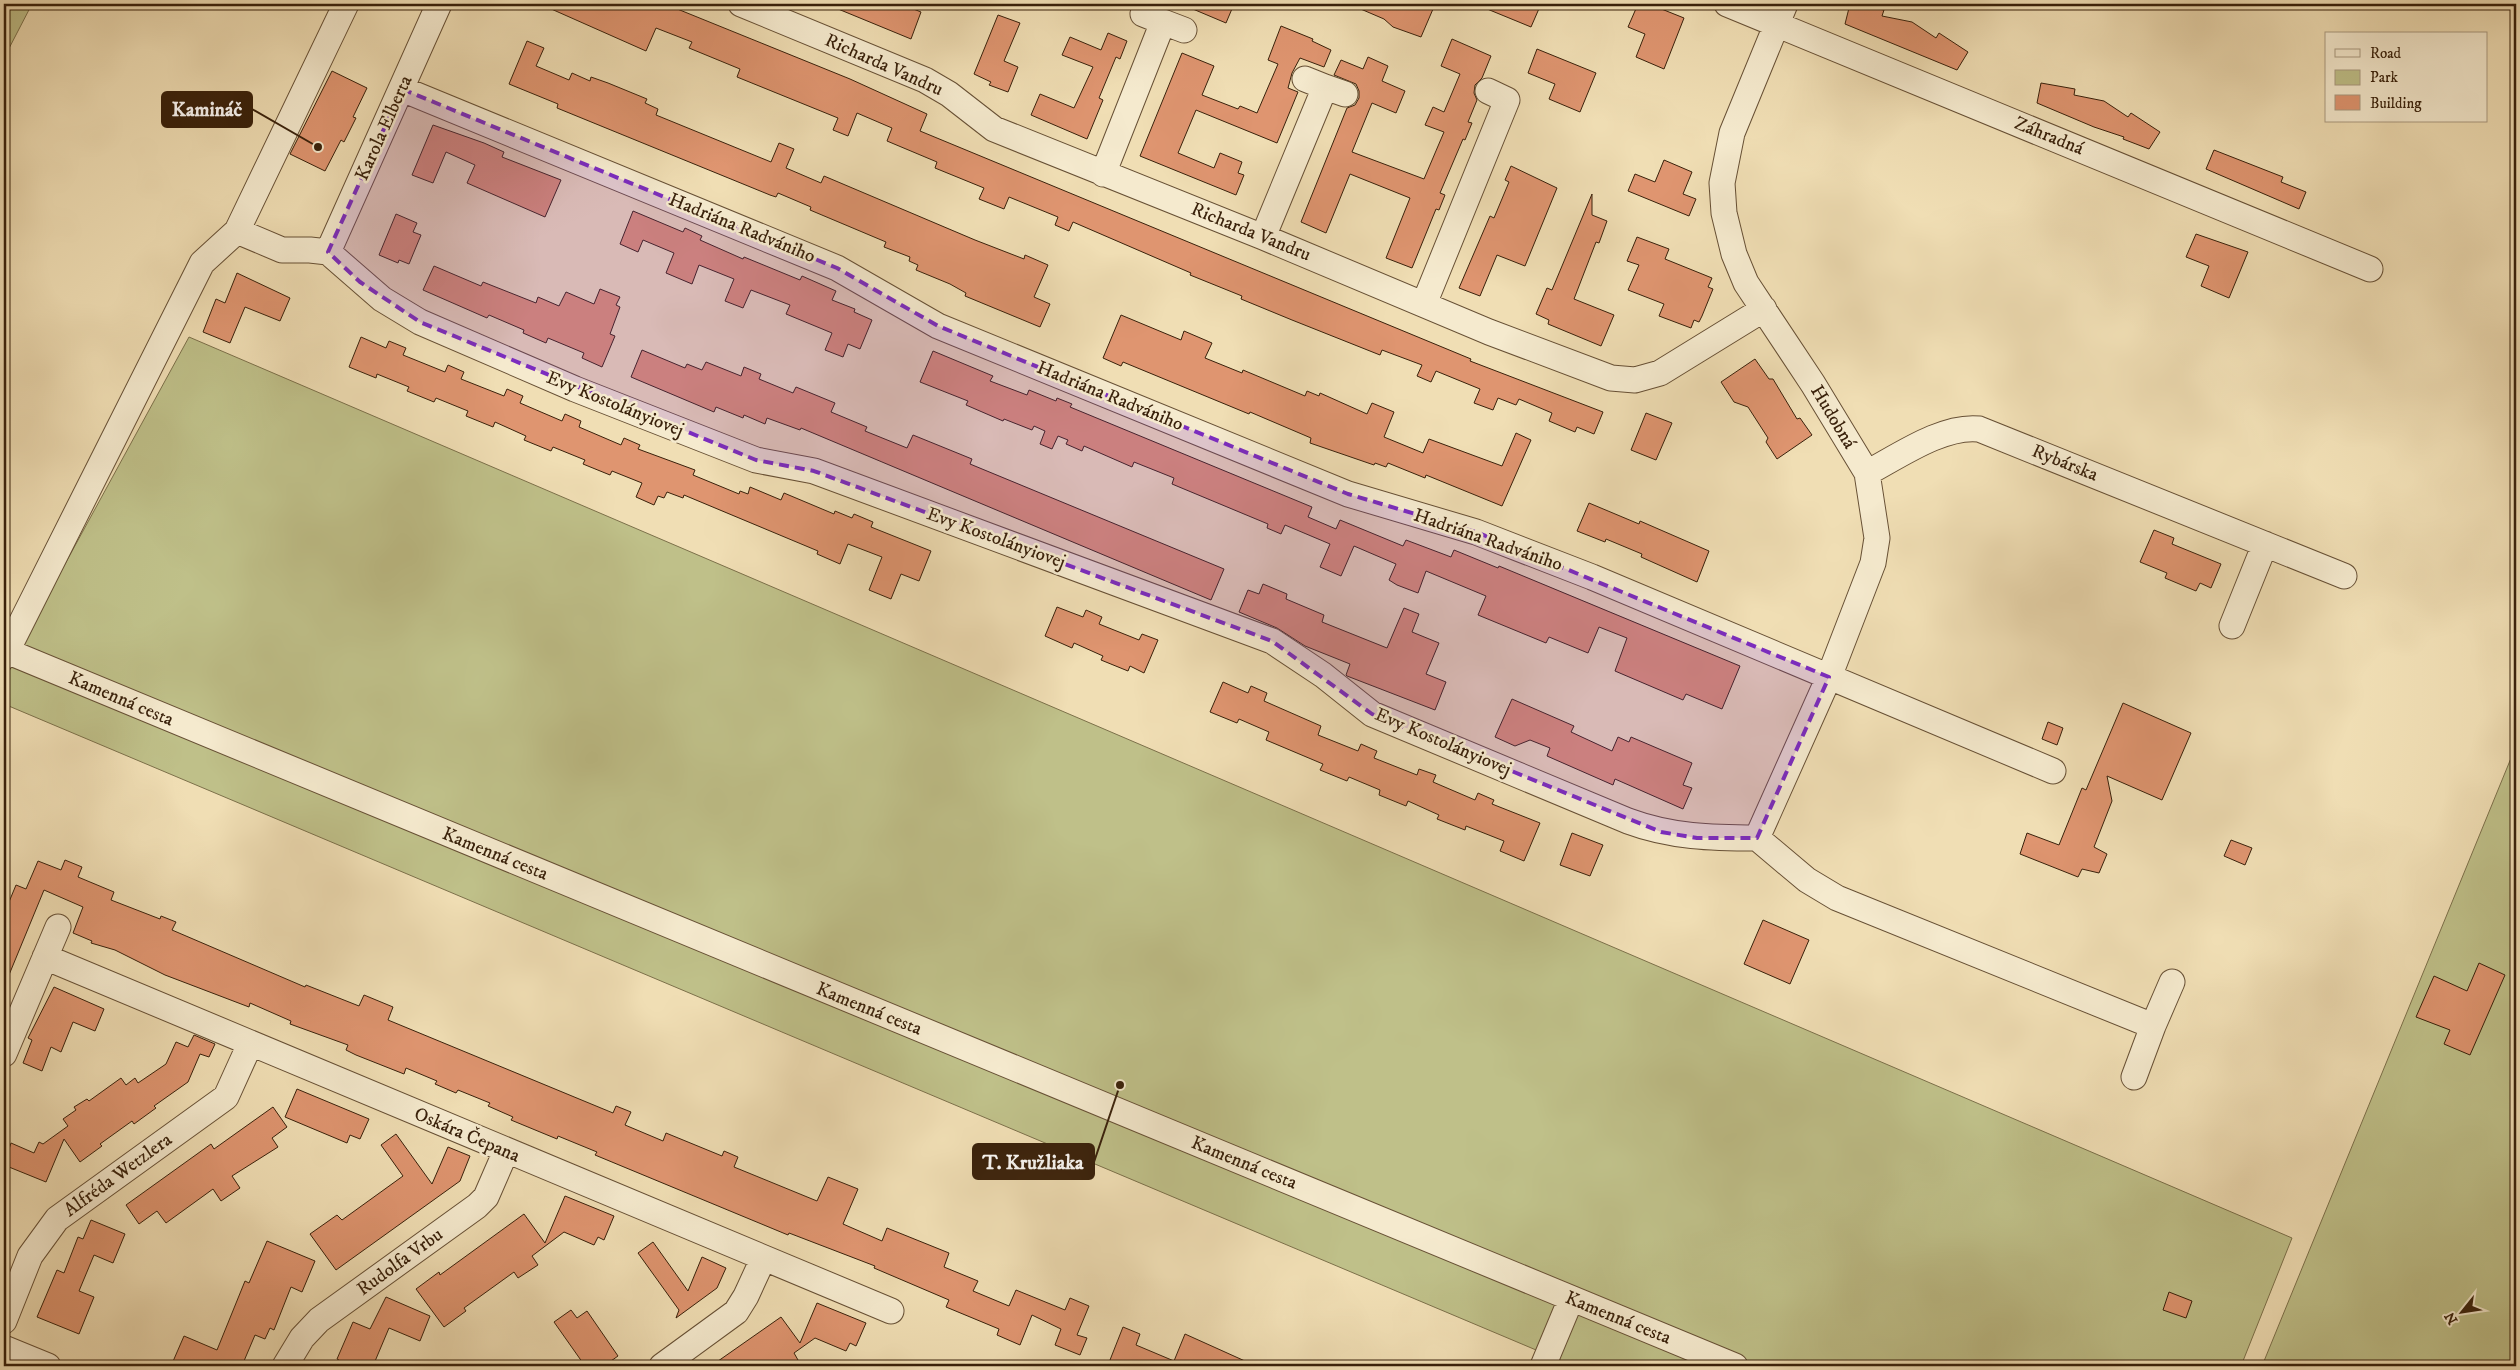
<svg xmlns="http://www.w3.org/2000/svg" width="2520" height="1370" viewBox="0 0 2520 1370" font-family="'IM FELL DW Pica',serif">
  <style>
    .green { fill: #bfc089; stroke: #7c704a }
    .building { fill: #df9570; stroke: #39210b }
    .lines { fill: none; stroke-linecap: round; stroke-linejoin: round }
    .minor-casing { stroke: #675035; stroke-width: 27 }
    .minor { stroke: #f5eace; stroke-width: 25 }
    .marked { fill: #7b2cbf; fill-opacity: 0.2; stroke: #7b2cbf; stroke-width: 4; stroke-dasharray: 10 6; stroke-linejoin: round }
    .labels { text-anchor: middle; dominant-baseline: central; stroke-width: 5; stroke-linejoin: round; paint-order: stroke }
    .street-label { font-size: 19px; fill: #39210b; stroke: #f5eace }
    .leader { fill: none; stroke: #39210b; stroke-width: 2 }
    .callout-dot { fill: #39210b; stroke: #f5eace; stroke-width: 2 }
    .callout { fill: #39210b; stroke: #39210b; stroke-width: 2 }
    .callout-label { font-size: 20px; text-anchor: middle; font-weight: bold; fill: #fff }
  </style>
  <rect width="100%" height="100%" fill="#f0deb4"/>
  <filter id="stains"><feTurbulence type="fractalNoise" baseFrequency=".004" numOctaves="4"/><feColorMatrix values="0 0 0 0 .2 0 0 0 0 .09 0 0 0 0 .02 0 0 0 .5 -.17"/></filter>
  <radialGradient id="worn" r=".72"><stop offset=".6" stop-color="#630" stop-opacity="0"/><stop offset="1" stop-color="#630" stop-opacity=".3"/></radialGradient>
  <path class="green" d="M4,4H32L4,58Z
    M189,337L2292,1238L2241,1366H1574L4,704V684L18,650Z
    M2516,746V1366H2262Z"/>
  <path class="building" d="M540,4H665L850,79L927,114L920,131L1471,359L1470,361L1603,412L1594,434L1577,427L1575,432L1549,421L1552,413L1519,399L1516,405L1498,398L1493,410L1474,403L1480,389L1436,371L1431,382L1417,376L1422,365L1382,350L1380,355L1292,320L1241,299L1242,296L1190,275L1191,273L1073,222L1069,231L1055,225L1058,217L1009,197L1004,209L979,199L984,188L935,168L937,162L887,141L892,128L857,113L848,136L833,130L838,118L737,77L740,69L689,48L692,42L656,28L646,51Z
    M826,4H901L921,12L911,39Z
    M1181,4H1234L1226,23Z
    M1349,4H1420L1433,9L1421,37L1393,27L1384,19Z
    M1475,4H1541L1531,27Z
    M1638,4H1649L1684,18L1664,69L1636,57L1645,34L1628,27Z
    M1850,4L1884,10L1882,16L1912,22L1936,38L1939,33L1968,52L1957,70L1845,24Z
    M998,15L1020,23L1004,61L1018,67L1008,92L989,85L991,82L974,74Z
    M1281,26L1313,39L1312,41L1331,50L1324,67L1300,58L1292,73L1288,88L1298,92L1277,143L1196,110L1178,153L1214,168L1220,153L1242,162L1238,173L1244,175L1236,195L1140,156L1182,53L1214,66L1202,95L1238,109L1240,106L1257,113L1278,64L1268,60Z
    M1108,33L1127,41L1120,59L1116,57L1099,98L1103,100L1087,139L1031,115L1040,94L1074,108L1093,67L1062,55L1070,37L1101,50Z
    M1452,39L1491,56L1482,78L1475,85L1474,93L1477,100L1468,122L1472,123L1465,140L1463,139L1440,193L1445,195L1439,210L1436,209L1412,268L1386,258L1410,198L1350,174L1326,233L1301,222L1347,108L1355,105L1359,98V91L1356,84L1334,75L1341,60L1363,69L1368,57L1388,66L1382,81L1405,91L1396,113L1372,103L1352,152L1424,179L1444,132L1425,125L1433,107L1444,112L1460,74L1441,66Z
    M527,41L544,48L536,66L569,80L572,73L590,81L591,77L608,83L647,99L645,103L658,109L656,115L771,162L779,143L794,149L786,168L821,183L824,176L975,240L1024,259L1025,255L1048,265L1034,297L1050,304L1040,327L965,296L966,293L950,284L916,270L918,265L909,261L910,257L884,247L886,242L810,210L811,207L778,193L776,197L770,195L557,108L558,104L509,84Z
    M1537,49L1596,73L1580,112L1549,99L1555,84L1528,73Z
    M332,71L367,88L353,117L356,118L344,142L341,140L325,171L290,154Z
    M2041,83L2075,89L2074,95L2104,101L2128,117L2131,113L2160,132L2149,149L2123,139L2124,137L2094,127L2037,103Z
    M433,125L484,143L504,152L502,157L561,180L545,217L467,183L475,165L446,152L433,183L412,175Z
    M2214,150L2283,177L2281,182L2306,192L2299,209L2206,169Z
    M1664,160L1692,172L1683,194L1696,199L1689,216L1628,191L1635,174L1655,182Z
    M1511,166L1557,188L1525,266L1497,255L1480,296L1459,288L1490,216L1494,218L1509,182L1505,180Z
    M1592,194V215L1607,221L1599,243L1596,242L1574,299L1614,315L1601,346L1548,324L1549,320L1536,314L1547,288L1552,290Z
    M633,211L683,232L685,228L702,236L700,240L743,259L744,257L800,280L802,276L836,291L832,300L855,309L854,312L872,320L860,349L848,344L843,357L825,350L832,333L786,314L790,305L751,290L743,308L725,301L734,279L699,265L692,284L666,273L674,253L643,240L638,252L620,244Z
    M396,214L417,223L413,232L421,235L409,264L399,260L398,263L379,255Z
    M2196,234L2248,252L2229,298L2201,286L2209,266L2186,257Z
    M1637,237L1669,249L1665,259L1712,278L1708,287L1713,289L1702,316L1699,322L1694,320L1691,328L1659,316L1664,304L1628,290L1639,265L1627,261Z
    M434,266L481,286L483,282L536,303L538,297L559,306L566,292L594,304L600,289L620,297L616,305L620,307L610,334L615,336L602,367L582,358L584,353L548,338L546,343L523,333L524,330L489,315L487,318L423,290Z
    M237,273L290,298L280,321L245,307L230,343L203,332L216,299L225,303Z
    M1121,315L1181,340L1184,331L1212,343L1205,358L1242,373L1243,370L1305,396L1307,391L1319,396L1320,393L1367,414L1372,403L1394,412L1384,437L1423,453L1429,439L1502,466L1516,433L1531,440L1502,506L1426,475L1425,478L1388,463L1386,467L1375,463L1374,465L1310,443L1311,438L1250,412L1249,414L1123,362L1121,366L1103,358Z
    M361,337L386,348L389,341L406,348L403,355L445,372L448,365L464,372L461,379L504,396L507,389L523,396L520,403L562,421L565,414L581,421L579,427L621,445L624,438L640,445L638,449L695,470L693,475L739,494L740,491L748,494L750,487L781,500L784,493L834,514L835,511L852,518L854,514L873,522L871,527L931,551L919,581L901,574L891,599L869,590L882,557L848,544L840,564L817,554L818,551L684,495L683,498L667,492L664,498L658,496L654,505L636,497L642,483L612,471L610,475L583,464L585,460L553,447L551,451L524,440L526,436L495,422L493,427L466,416L468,411L436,398L434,402L407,391L409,387L377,374L376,378L349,367Z
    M642,350L685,368L687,364L702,370L706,362L741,376L744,367L761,374L759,379L793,393L796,387L835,403L831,412L867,427L865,431L907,448L913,435L972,459L970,464L1224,569L1211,600L801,428L800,430L767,418L765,424L744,415L743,418L716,407L714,412L631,377Z
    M933,351L993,376L990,381L1027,395L1029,390L1056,401L1057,398L1072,404L1070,407L1312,507L1308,517L1336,529L1340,520L1403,546L1406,540L1451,557L1454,550L1498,568L1499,566L1740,666L1722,709L1686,694L1683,700L1615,671L1627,638L1599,627L1588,653L1549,637L1546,643L1478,615L1486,596L1426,571L1418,593L1397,585L1389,580L1396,564L1354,546L1341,576L1320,567L1330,544L1285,525L1281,534L1267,528L1268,524L1172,484L1174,478L1134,462L1132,467L1084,446L1082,451L1066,444L1068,440L1058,436L1052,449L1040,444L1045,431L1034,426L1032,430L1004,419L1003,421L966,405L968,401L920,382Z
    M1755,359L1769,379H1773L1797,419L1800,418L1812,435L1777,459L1766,442L1768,438L1748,407L1734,402L1721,382Z
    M1646,413L1672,423L1656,460L1631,450Z
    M1589,503L1639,524L1640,521L1709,551L1697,582L1641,557L1642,554L1606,539L1605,542L1577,531Z
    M2154,530L2174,538L2172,544L2221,564L2211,588L2200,583L2196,591L2165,578L2167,573L2140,562Z
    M1263,584L1287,594L1286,599L1324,615L1322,622L1387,648L1404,608L1419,614L1412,632L1439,643L1426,674L1446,682L1435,710L1347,676L1346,675L1350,664L1305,646L1277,628L1239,612L1248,590L1259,594Z
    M1057,607L1083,617L1086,610L1102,617L1099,624L1139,640L1142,634L1158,640L1144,673L1130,666L1128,671L1101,660L1103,656L1074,643L1072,648L1045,636Z
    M1223,682L1248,693L1251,686L1267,693L1264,701L1321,726L1318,735L1358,751L1361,744L1377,751L1374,758L1417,775L1419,769L1436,775L1433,782L1475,800L1478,793L1494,800L1492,804L1540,823L1524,861L1500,851L1504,841L1466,826L1465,830L1437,819L1439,815L1408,801L1406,806L1379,795L1380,790L1349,777L1347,781L1320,770L1323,764L1266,740L1269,732L1239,719L1237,723L1210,712Z
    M1512,699L1574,726L1571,732L1612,751L1618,737L1629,742L1631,737L1692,763L1683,785L1692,788L1683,809L1615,779L1613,785L1547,756L1550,748L1530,740L1515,746L1495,737Z
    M2123,703L2191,733L2162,800L2107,776L2112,801L2094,847L2107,854L2099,873L2082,869L2078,877L2020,854L2027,833L2059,845L2082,788L2086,790Z
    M2048,722L2063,728L2057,745L2042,739Z
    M1572,833L1603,845L1590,876L1560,865Z
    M2231,840L2252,848L2245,865L2224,856Z
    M65,860L82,867L78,877L114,892L111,900L160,919L161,916L176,922L172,930L305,987L306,985L359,1006L364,995L393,1007L388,1020L613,1113L616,1106L631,1112L625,1125L663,1141L666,1133L722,1156L724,1151L738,1157L734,1167L817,1201L828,1177L858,1189L843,1224L882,1241L887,1228L949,1253L944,1267L978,1281L973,1291L1009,1306L1016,1290L1065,1310L1070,1298L1089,1306L1077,1335L1087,1338L1080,1355L1055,1345L1061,1329L1032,1315L1020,1345L997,1335L999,1329L946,1307L949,1300L874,1268L875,1266L789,1233L788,1235L595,1155L597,1152L558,1136L557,1139L511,1120L513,1117L488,1106L490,1103L458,1090L456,1093L435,1084L437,1081L406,1068L404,1074L356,1055L346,1050L348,1045L290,1024L291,1021L250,1003L249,1007L165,975L115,950L91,943L92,941L73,933L83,907L44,890L4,987V914L16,885L26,889L38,861L61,870Z
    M1763,920L1809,940L1790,984L1744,964Z
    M2479,963L2505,975L2470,1055L2444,1044L2450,1030L2416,1017L2434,976L2467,991Z
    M54,987L104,1009L95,1031L73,1022L61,1052L51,1047L42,1071L23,1063L32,1040L28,1038Z
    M194,1035L215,1044L209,1057L200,1054L188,1082L154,1106L156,1108L134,1124L132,1121L100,1144L102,1146L80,1162L64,1139L46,1182L4,1165L11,1143L34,1153L39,1142L43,1144L68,1126L63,1119L76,1110L74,1107L87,1099L89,1101L121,1078L126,1085L135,1078L138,1083L166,1064L176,1042L188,1047Z
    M297,1089L369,1119L360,1139L350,1135L347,1143L285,1117Z
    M273,1107L287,1127L272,1138L278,1147L232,1176L240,1188L221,1201L213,1189L166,1223L157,1211L139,1224L126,1205L211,1144L214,1149Z
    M396,1134L432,1184L448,1147L470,1156L460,1181L336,1270L310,1234L337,1215L342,1220L403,1176L381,1145Z
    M565,1196L614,1216L604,1240L598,1237L594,1245L564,1232L532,1256L538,1265L518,1278L514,1272L464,1308L466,1311L444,1327L416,1289L439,1272L440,1275L524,1214L545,1243Z
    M91,1220L125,1234L113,1263L94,1255L79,1291L94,1297L79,1334L37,1317L57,1270L64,1273L78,1237L83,1239Z
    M267,1241L315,1261L302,1292L291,1287L274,1330L270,1328L265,1339L255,1335L244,1361L255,1366H171L184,1336L217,1350L245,1281L249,1283Z
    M653,1242L688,1291L702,1257L726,1268L717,1288L676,1318L679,1310L638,1253Z
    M2169,1292L2192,1301L2186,1318L2163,1310Z
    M386,1297L430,1316L420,1341L389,1328L373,1366H337L339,1360L337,1359L353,1322L370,1329Z
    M817,1303L866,1323L856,1346L850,1343L846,1351L815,1338L794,1353L798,1360L789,1366H711L781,1317L800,1343Z
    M571,1310L577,1318L587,1311L618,1356L604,1366H585L554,1322Z
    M1123,1327L1140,1334L1136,1345L1174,1361L1185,1334L1256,1366H1125L1110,1360Z"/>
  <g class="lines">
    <g class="minor-casing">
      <path id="minor" d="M741,4L925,80L949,94L994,129L1263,237L1489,332L1611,378L1635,380L1660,373L1764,309
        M1727,4L2370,269
        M1163,22L1184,30
        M1305,79L1325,87
        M402,89L837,268L938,326L1348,494L1476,532L1592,577L2053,771
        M1103,174L1163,22L1143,14
        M237,231L282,250H310L328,252L382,299L420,322L575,389L756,460L814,471L1272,641L1323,675L1372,714L1628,821C1671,837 1712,838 1757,838
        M1263,237L1325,87L1345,94
        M328,252L439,4
        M1424,304L1507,100L1488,91
        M1867,473C1899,456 1943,425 1979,429L2344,576
        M2232,626L2265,544
        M4,650L1735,1366
        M4,657L202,263L237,231L346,4
        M1757,838L1829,677L1873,563L1877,538L1867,473L1813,384L1746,283L1734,254L1724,213L1722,183L1732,133L1785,4
        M1757,838L1807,880L1837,898L2153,1026L2134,1077
        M45,957L891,1311
        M2153,1026L2172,982
        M4,1054L58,927
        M4,1321L30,1256L57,1219L226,1097L250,1044
        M4,1348L48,1366
        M285,1366L302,1338L319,1320L477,1206L486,1197L506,1151
        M662,1366L736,1312L746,1296L763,1259
        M1543,1366L1571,1299"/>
    </g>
    <use href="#minor" class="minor"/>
  </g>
  <path class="marked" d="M402,89L837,268L938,326L1348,494L1476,532L1829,677L1757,838H1697L1661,832L1372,714L1272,641L814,471L756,460L420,322L360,282L328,252Z"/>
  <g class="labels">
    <g class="street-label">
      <text transform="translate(884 65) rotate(24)">Richarda Vandru</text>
      <text transform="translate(384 128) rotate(-66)">Karola Elberta</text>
      <text transform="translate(2049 136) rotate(22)">Záhradná</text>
      <text transform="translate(742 228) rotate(22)">Hadriána Radvániho</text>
      <text transform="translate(1251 232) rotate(22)">Richarda Vandru</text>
      <text transform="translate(1110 396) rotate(22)">Hadriána Radvániho</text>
      <text transform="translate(615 404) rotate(22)">Evy Kostolányiovej</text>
      <text transform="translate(1833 417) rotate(59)">Hudobná</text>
      <text transform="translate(2065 463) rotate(22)">Rybárska</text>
      <text transform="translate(996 538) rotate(20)">Evy Kostolányiovej</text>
      <text transform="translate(1488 540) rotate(19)">Hadriána Radvániho</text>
      <text transform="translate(121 699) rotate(23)">Kamenná cesta</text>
      <text transform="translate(1443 742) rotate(23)">Evy Kostolányiovej</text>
      <text transform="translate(495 854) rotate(22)">Kamenná cesta</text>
      <text transform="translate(869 1009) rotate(22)">Kamenná cesta</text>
      <text transform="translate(467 1135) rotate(23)">Oskára Čepana</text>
      <text transform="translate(1244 1163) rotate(22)">Kamenná cesta</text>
      <text transform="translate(118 1175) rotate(-36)">Alfréda Wetzlera</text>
      <text transform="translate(400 1262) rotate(-36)">Rudolfa Vrbu</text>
      <text transform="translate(1618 1318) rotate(22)">Kamenná cesta</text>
    </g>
  </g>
  <path class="leader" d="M318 147L252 109M1120 1085L1094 1162"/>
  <g class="callout-dot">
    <circle cx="318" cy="147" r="5"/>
    <circle cx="1120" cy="1085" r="5"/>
  </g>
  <g class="callout">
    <rect x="162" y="92" width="90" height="35" rx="5"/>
    <rect x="973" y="1144" width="121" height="35" rx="5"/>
  </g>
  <g class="callout-label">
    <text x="207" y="116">Kamináč</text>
    <text x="1033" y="1169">T. Kružliaka</text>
  </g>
  <rect width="2520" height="1370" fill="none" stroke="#f0deb4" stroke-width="20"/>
  <rect x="5" y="5" width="2510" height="1360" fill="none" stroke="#39210b" stroke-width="2.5"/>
  <rect x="10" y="10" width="2500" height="1350" fill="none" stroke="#39210b"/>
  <rect x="2325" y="32" width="162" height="90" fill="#f5eace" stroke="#aa9a80"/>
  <rect x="2335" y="49" width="25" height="8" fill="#f5eace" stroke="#aa9a80"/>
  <text x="2370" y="58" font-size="15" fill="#39210b">Road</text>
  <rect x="2335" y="70" width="25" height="15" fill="#bfc089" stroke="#aa9a80"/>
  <text x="2370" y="82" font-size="15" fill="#39210b">Park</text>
  <rect x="2335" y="95" width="25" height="15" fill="#df9570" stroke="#aa9a80"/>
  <text x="2370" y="108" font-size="15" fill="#39210b">Building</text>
  <g transform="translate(2462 1312) rotate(240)" stroke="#f5eace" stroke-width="4" paint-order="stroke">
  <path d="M0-4L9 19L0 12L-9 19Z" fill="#39210b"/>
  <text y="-8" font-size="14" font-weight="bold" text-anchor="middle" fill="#39210b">N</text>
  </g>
  <rect width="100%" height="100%" filter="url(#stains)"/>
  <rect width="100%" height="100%" fill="url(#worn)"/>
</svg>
